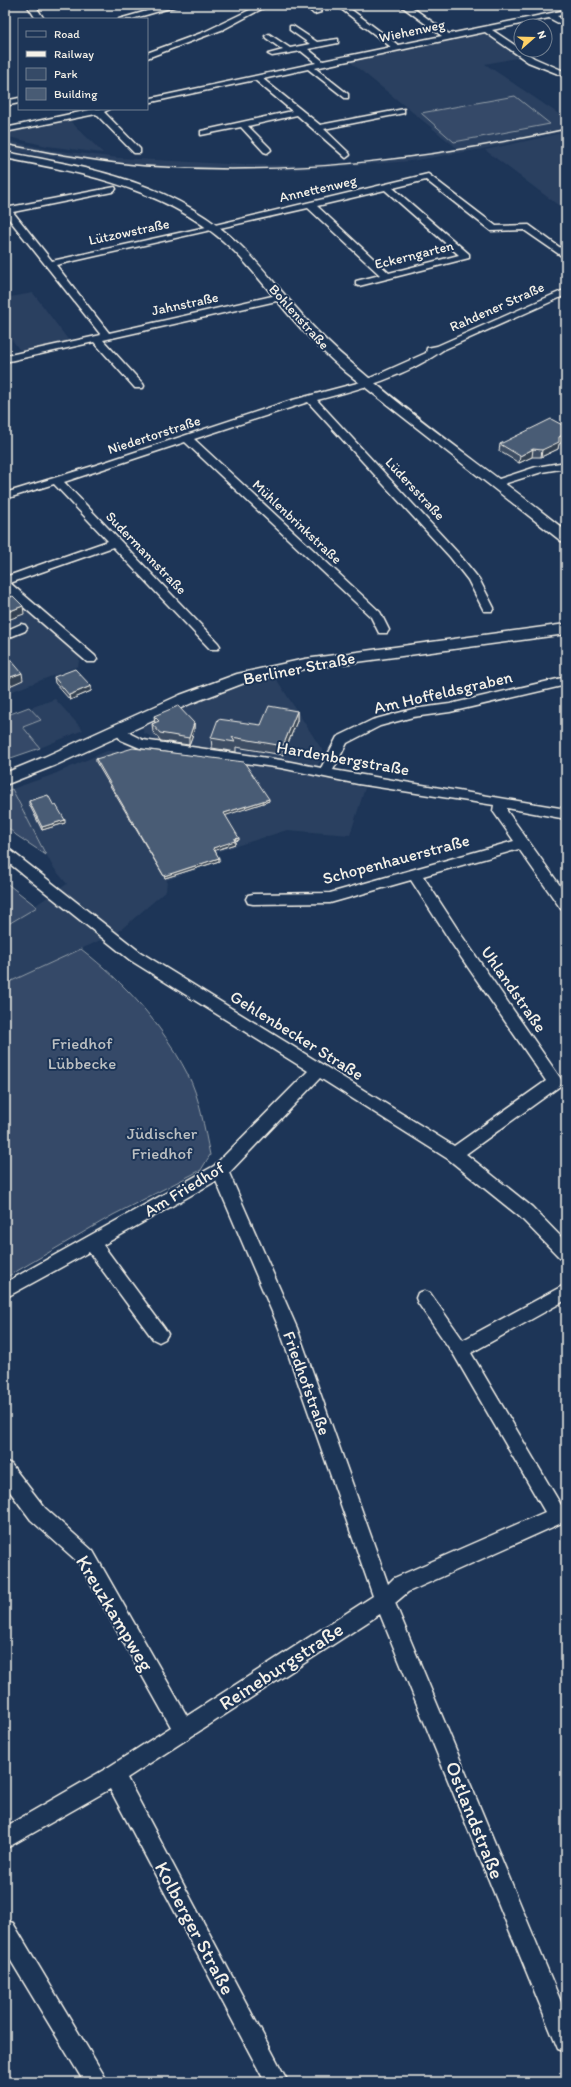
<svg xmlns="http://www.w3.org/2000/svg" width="571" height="2087" viewBox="0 0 571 2087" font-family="Itim,sans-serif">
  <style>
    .built { fill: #2a4060 }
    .green { fill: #354a67; stroke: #949ea8 }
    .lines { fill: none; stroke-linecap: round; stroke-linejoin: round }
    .minor-casing { stroke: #f4f1e8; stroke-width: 3 }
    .major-casing { stroke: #f4f1e8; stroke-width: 3 }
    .minor { fill: #1d3557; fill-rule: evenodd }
    .major { fill: #1d3557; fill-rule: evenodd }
    .rail { stroke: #f4f1e8; stroke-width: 1.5 }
    .wall { fill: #3e4e64; stroke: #f4f1e8 }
    .shaded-wall { fill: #324051; stroke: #f4f1e8 }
    .building { fill: #485b74; stroke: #f4f1e8 }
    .labels { text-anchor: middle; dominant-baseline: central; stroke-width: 4; stroke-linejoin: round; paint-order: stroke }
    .far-street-label { font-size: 14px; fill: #f4f1e8; stroke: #1d3557 }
    .street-label { font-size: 17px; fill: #f4f1e8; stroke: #1d3557 }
    .park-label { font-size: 17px; fill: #bbbfc1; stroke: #1d3557 }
    .near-street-label { font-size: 20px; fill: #f4f1e8; stroke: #1d3557 }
  </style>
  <rect width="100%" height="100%" fill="#1d3557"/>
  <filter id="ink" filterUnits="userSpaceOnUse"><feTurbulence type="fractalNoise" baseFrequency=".025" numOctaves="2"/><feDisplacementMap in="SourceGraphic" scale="8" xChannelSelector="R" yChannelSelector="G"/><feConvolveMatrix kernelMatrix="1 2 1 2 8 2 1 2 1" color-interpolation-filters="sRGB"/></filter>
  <g filter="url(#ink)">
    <path class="built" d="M483,32L521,57L485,64L566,119V131L477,150L411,161L293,170L161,168L41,156L5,149V140L51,150L119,158L245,165H305L374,161L458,149L348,60Z
      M69,120L103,153L47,146L5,136V132Z
      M566,132V211L485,150Z
      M33,293L69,341V342L21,352L5,330V298Z
      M5,590L80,656L78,666L5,694Z
      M275,677L324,753L313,774L365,788L350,835L287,830L217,852L222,861L167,880L166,891L118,932L5,984V926L67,884L53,867L12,789L52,775L107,751L147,750L154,738L144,733L142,727L149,722L225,691Z
      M55,699L83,730L40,748L22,727L40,720L30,708Z"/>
    <path class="green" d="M515,96L550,124L454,142L421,113Z
      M29,707L41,720L23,727L40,748L5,760V716Z
      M12,789L46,855L16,835L5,825V792Z
      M5,882L37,907L5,926Z
      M81,949C125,983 161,1023 187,1073C200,1097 204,1128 210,1155L201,1170L113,1215L5,1278V984Z"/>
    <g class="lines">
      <g class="minor-casing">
        <path id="minor" d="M27,5H35L44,19H36Z
          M168,5H180L132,19H119Z
          M260,5H269L224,29L147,58V53L204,32Z
          M304,5H313L321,12L314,14Z
          M336,5H345L398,45L442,36L400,5H409L449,34L566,10V14L557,16L566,22V27L549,18L492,30L534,58L566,72V77L528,62L485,32L315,68L348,94V98H345L308,69L263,79L320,125L404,109V113L324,129L349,153L350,155L346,158L297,115L248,126L270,148L271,150L267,153L264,152L241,127L201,135V131L292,111L255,80L147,103V99L316,63L301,51L272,56L268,54L283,50L266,38L265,36L269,34L290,48L310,44L290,30V26H293L317,42L338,39V43L308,49L323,61L391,47Z
          M19,98V103L5,106V101Z
          M94,109H110L104,112L140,149V153H134L96,114L5,132V128Z
          M428,174L496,226L529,225L566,252V259L524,230L491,231L426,180L393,188L469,254V258L359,286L356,285V281L380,275L308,208L56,265L109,333L281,294L286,297L281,300L103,340L143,384L144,386L143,388H135L94,342L5,362V356L101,335L5,214V208L115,187L116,189L112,192L13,212L52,261L215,225ZM385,190L459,255L389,273L317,206Z
          M566,289V295L443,350C406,376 361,389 317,400L458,553L479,579L494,608L492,611H484L468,580L450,557L308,402L194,439L380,612L389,630L387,633H379L371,617L185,442L64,482L218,643L220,646L218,649H210L113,547L10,583L95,656L97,659L95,662H87L5,591V577L108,541L54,484L5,499V493L93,466L289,401L361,382L426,353L427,348L437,346Z
          M566,462V468L542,472L497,486L492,483L493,481L536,467Z
          M21,624L25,625L27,628L25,631L5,639V631Z
          M566,677V685L450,712L413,717L380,726L347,743L333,770L566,809V819L507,808V811L566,894V910L561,909L519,849L423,876L462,936L563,1082L560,1086L466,1154L532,1207L566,1242V1260L560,1258L520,1217L448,1159L320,1078L229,1173L297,1328L388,1584L394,1578L545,1512L454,1355L418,1303L416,1298L418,1293L424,1291L430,1293L463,1340L566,1284V1300L471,1353L561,1505L566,1503V1521L408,1592L395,1603L566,2014V2052L558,2049L380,1614L127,1778L288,2082H265L110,1789L5,1849V1827L107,1768L171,1727L79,1563L31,1520L5,1485V1461L11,1464L45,1508L93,1551L187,1716L373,1596L279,1328L216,1181L103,1245L165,1329L168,1334L165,1339L159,1342L153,1339L89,1252L5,1298V1283L214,1166L308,1071L130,960L5,860V848L10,850L140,952L454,1146L546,1081L452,944L411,880L330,903L253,904L248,903L246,899L248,895L253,894L330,893L514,841L493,811L494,805L358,784L281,768L140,748L121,740L112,729L114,726H122L131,734L143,740L281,760L321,768L337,737L372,720L413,709L450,704Z
          M5,1920L13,1923L108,2082H84L5,1951Z"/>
      </g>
      <g class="major-casing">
        <path id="major" d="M5,152C91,168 174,182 240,245C261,265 279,289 298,310C315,330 334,349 355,366C422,425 497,475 566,531V542L561,541L347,373C326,355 307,336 289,315C271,294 254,271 234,251C172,190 88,174 5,158Z
          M566,624V634L305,669L247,682L192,703L56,765L5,785V773L44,757L180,695L237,674L305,659Z"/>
      </g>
      <use href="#minor" class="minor"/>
      <use href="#major" class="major"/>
      <path class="rail" d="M5,144C52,153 98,162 146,166C290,176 425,160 566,129"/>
    </g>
    <path class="wall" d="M500,444H559L558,449L541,457H532L519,463L499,451Z
      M54,677L91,686V691L70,700L55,683Z
      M297,711V721L283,755L236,747V752L212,748L211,738L261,725Z
      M154,716L194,723V731L189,745L161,741L153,732L152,724L155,723Z
      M96,759L269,801L225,815L239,840L235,841V844L215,850L219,861L165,878L96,762Z
      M29,801L54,806L65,823L42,830L29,804Z"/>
    <path class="shaded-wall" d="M566,433V440L559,444L558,449L541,457L542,450L559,437Z
      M533,449L532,457L519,463L520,456Z
      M23,606L24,614L5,621V613Z
      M22,673L23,680L5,688V679Z
      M91,686V691L70,700L69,695Z
      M297,711V721L283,755V746Z
      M194,723V731L189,745V738Z
      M269,799V801L224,816V813Z
      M65,820V823L42,830V827Z
      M239,838V840L235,841V844L213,851V848Z
      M219,858V861L165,878L164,876Z"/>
    <path class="building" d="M551,419L566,427V433L559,437V442L542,450L533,449L520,456L500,444Z
      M5,596L7,599L13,596L23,606L5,613Z
      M5,653L22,673L5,679Z
      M75,669L91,686L69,695L54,677Z
      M178,706L194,723L189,738L160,733L152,724L159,721L154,716Z
      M269,706L297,711L283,746L232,737L235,742L211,738L218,719L261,725Z
      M133,748L244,762L269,799L224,813L239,838L234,839L235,841L213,848L219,858L164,876L96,759Z
      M48,795L54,806L56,805L65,820L42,827L29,801Z"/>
  </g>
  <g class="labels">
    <g class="far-street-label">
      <text transform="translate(412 31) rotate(-12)">Wiehenweg</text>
      <text transform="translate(318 189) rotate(-13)">Annettenweg</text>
      <text transform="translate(129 232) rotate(-12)">Lützowstraße</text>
      <text transform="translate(414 255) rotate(-14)">Eckerngarten</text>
      <text transform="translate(185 304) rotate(-12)">Jahnstraße</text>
      <text transform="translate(497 307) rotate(-24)">Rahdener Straße</text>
      <text transform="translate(299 317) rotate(48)">Bohlenstraße</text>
      <text transform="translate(154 435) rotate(-18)">Niedertorstraße</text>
      <text transform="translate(415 489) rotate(47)">Lüdersstraße</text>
      <text transform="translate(297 522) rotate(43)">Mühlenbrinkstraße</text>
      <text transform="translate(146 553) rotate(46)">Sudermannstraße</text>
    </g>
    <g class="street-label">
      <text transform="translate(299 668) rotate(-11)">Berliner Straße</text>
      <text transform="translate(443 692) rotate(-13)">Am Hoffeldsgraben</text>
      <text transform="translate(343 758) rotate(10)">Hardenbergstraße</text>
      <text transform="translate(396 859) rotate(-15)">Schopenhauerstraße</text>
      <text transform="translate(514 989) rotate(55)">Uhlandstraße</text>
      <text transform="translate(297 1035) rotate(32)">Gehlenbecker Straße</text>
      <text transform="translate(184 1189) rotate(-31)">Am Friedhof</text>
      <text transform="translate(307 1383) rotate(70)">Friedhofstraße</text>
    </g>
    <g class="park-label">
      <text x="82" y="1043">Friedhof<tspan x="82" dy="20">Lübbecke</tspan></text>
      <text x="162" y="1133">Jüdischer<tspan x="162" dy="20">Friedhof</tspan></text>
    </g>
    <g class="near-street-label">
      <text transform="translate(115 1613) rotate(59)">Kreuzkampweg</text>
      <text transform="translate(281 1666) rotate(-33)">Reineburgstraße</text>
      <text transform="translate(475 1820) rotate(68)">Ostlandstraße</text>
      <text transform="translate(195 1928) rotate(62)">Kolberger Straße</text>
    </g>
  </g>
  <rect width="571" height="2087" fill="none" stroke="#1d3557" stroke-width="20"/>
  <rect x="10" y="10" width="551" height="2067" fill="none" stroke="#f4f1e8" stroke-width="1.5" filter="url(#ink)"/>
  <rect x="18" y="18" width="130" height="92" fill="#1d3557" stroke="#738091"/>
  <rect x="26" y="31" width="20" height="6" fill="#1d3557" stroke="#738091"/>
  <text x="54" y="38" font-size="12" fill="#f4f1e8">Road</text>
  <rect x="26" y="51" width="20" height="6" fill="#f4f1e8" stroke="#738091"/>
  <text x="54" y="58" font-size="12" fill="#f4f1e8">Railway</text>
  <rect x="26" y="68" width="20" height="12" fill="#354a67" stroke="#738091"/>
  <text x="54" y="78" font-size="12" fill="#f4f1e8">Park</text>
  <rect x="26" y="88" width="20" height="12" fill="#485b74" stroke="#738091"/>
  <text x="54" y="98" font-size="12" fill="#f4f1e8">Building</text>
  <g transform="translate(533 38) rotate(70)"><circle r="19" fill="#1d3557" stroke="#738091"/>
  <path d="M0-3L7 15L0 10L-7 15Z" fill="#ffd166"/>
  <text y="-6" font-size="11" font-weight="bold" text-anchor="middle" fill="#f4f1e8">N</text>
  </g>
</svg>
